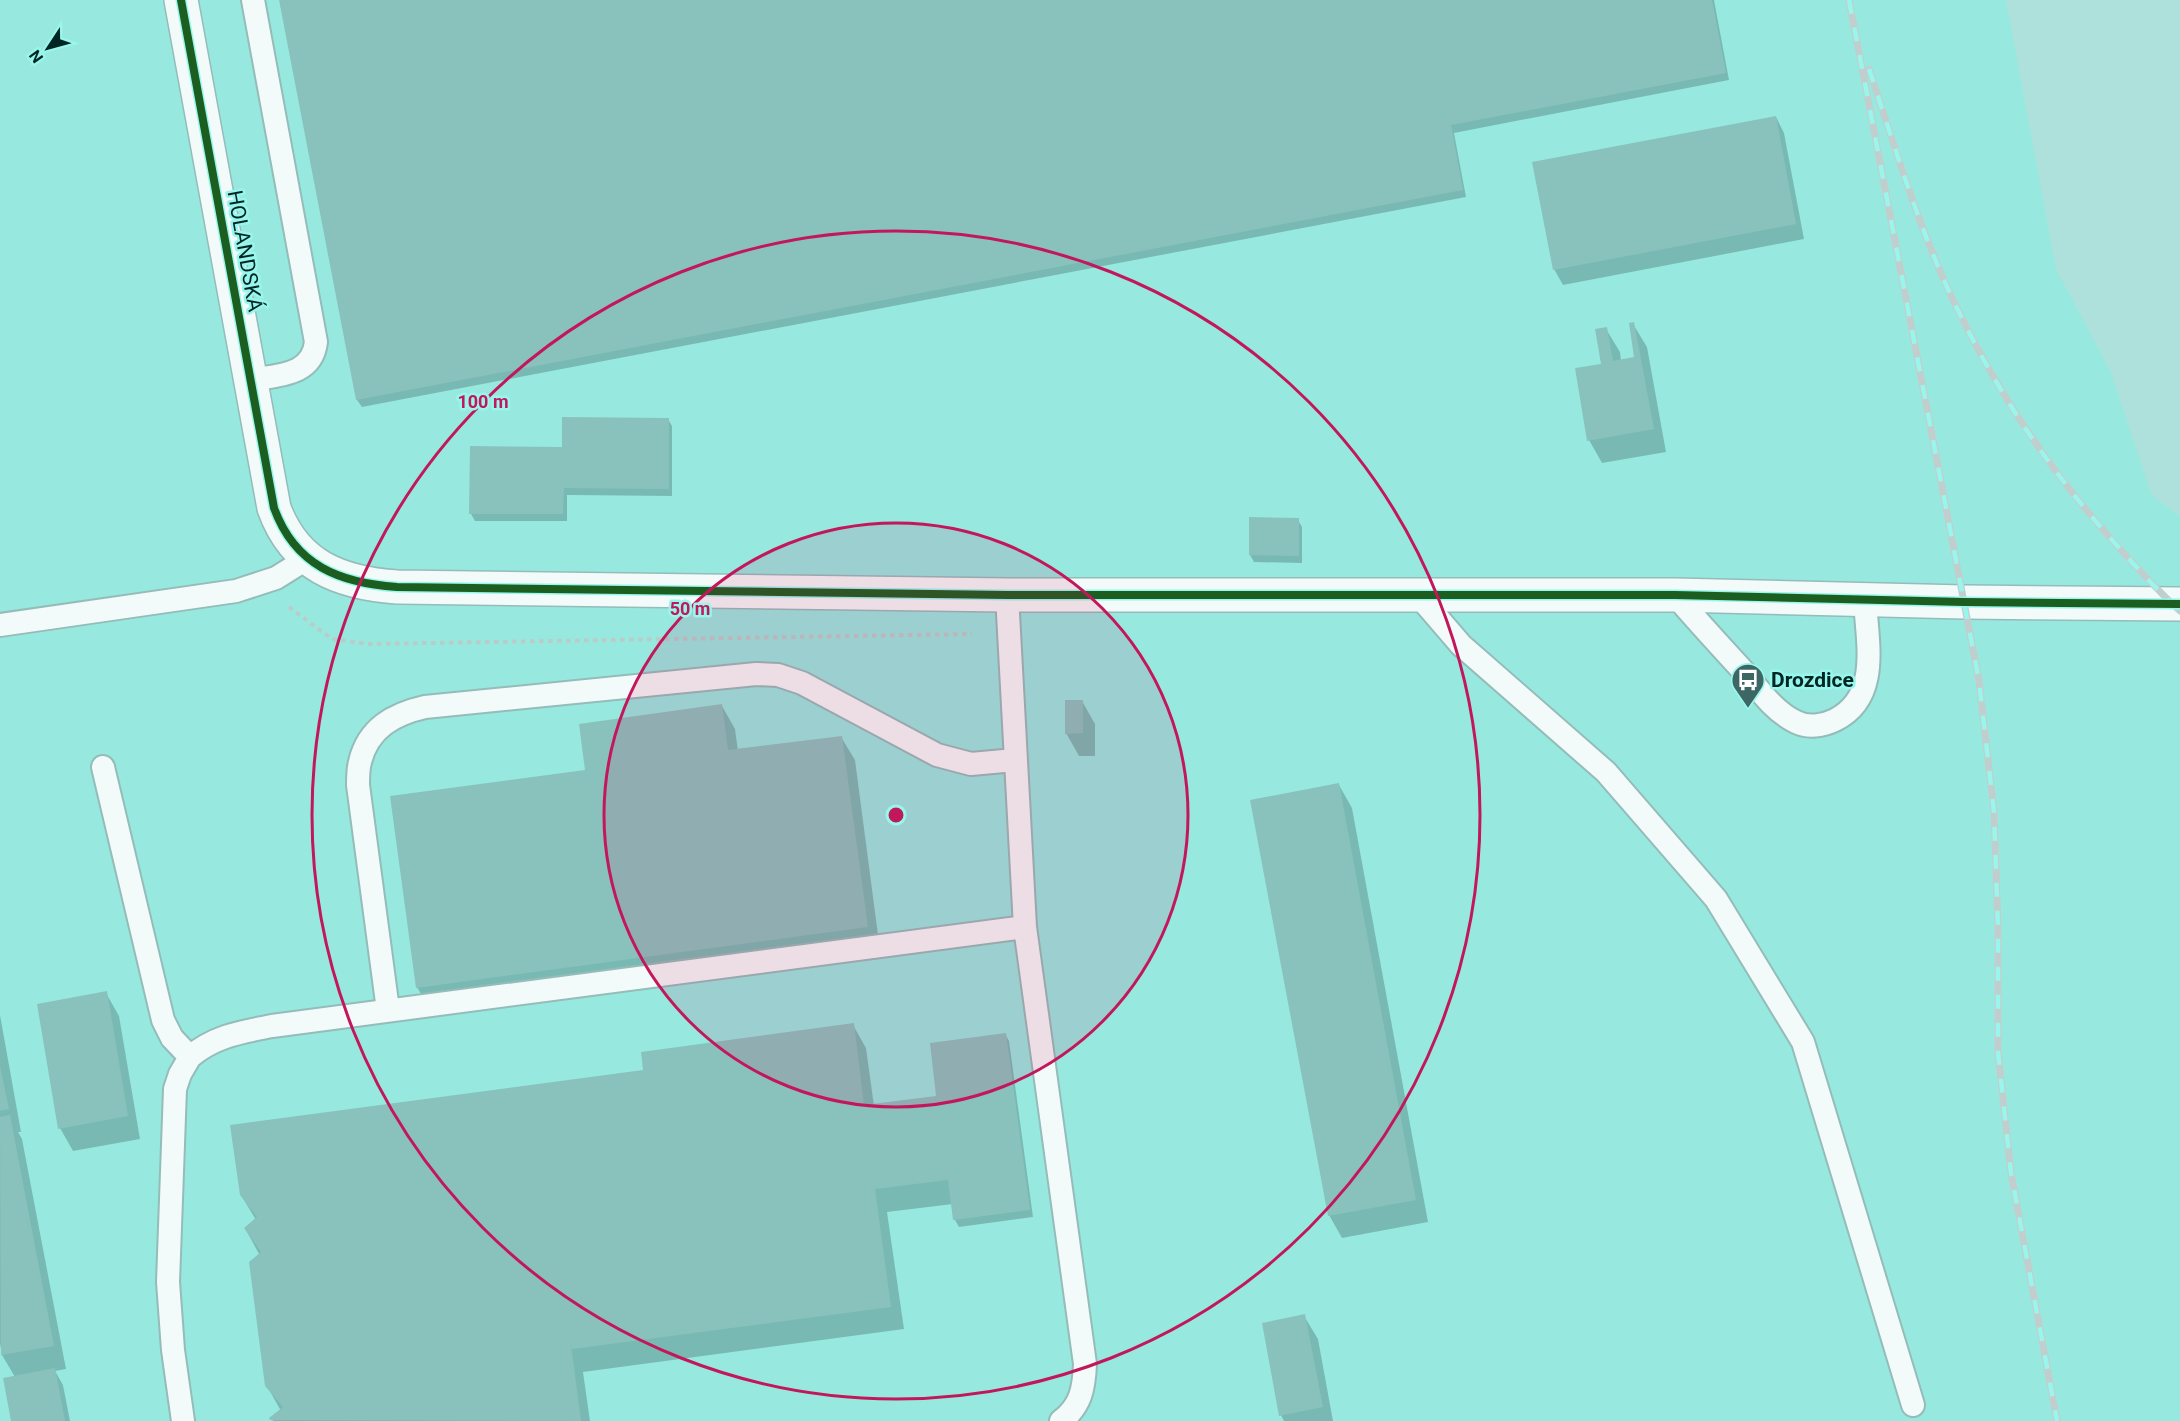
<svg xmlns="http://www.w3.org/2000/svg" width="2180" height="1421" viewBox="0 0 2180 1421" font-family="Roboto,sans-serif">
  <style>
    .built { fill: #97e9e0 }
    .shadow { fill: #0003 }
    .building { fill: #89c2bd }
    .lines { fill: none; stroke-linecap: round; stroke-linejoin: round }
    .service-casing { stroke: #94bcb9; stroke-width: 26 }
    .minor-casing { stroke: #94bcb9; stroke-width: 36 }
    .path { stroke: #bbcbc8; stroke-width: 4; stroke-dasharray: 4.5 4.5; stroke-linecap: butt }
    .service { stroke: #f3fafa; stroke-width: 22 }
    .minor { stroke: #f3fafa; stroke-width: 33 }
    .rail-casing { stroke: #c0cfce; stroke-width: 7 }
    .rail { stroke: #99f6ec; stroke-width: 4.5; stroke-dasharray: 14; stroke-linecap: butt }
    .cycleway-casing { stroke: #99f6ec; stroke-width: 11 }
    .cycleway { stroke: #1b5e20; stroke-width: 8 }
    .ring { fill: none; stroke: #c2185b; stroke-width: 3 }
    .labels { text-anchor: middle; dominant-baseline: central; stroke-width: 5; stroke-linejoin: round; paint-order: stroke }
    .street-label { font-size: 21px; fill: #002624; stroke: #99f6ec }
    .poi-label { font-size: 21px; font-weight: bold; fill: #002624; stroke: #99f6ec; text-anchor: start }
    .centre { fill: #c2185b; stroke: #99f6ec; stroke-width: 3 }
    .ring-label { font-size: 18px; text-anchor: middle; font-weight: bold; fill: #c2185b; stroke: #99f6ec; stroke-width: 5; stroke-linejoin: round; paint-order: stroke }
  </style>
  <rect width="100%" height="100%" fill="#aee1db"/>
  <path class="built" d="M0,0H2006L2056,269L2111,372L2151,494L2180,517V1421H0Z"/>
  <path class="shadow" d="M281,0H1714L1729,80L1454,133L1466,197L362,407L357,400Z
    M1776,117L1784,133L1804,239L1563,285L1554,269Z
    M1633,324L1647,347L1666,452L1602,463L1589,440L1603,365L1606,329L1620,352L1621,361L1636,358Z
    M668,419L672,426V496L567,495V521H475L471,514Z
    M1251,519L1298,520L1302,527V563L1254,562L1250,555Z
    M1082,701L1095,724V756H1079L1066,733Z
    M722,706L735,729L738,751L841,737L855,760L880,950L430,1010L417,987L587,771Z
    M1339,785L1352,808L1428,1222L1342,1238L1329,1215Z
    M106,993L119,1016L140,1139L73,1151L60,1128Z
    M0,1015L21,1132H18L22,1139L66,1369L55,1371L63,1385L70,1421H13L15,1377L2,1355L0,1343Z
    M853,1025L866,1048L874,1106L935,1098L1005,1034L1009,1041L1033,1217L959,1227L955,1220L953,1204L887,1212L904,1329L583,1372L590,1421H273L271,1418L281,1411L267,1386L259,1254L246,1230L256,1220L241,1195L644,1071Z
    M1304,1316L1318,1339L1333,1421H1284L1281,1415Z"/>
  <path class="building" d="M279,0H1712L1726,73L1451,125L1463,190L356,400Z
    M1776,116L1796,224L1553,270L1532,162Z
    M1634,322L1654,429L1587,441L1575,368L1601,364L1595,329L1607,327L1613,361L1634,357L1629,323Z
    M562,417L669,418V489L564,488L563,514H469L470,446L562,447Z
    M1249,517L1299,518V556L1249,555Z
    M1065,700H1083V733L1065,734Z
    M722,704L728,750L842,736L868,927L416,988L390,796L585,770L579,724Z
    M1339,783L1416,1200L1328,1216L1250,800Z
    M107,991L128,1116L58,1129L37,1004Z
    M854,1023L864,1105L936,1096L930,1043L1006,1033L1030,1210L953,1220L948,1180L875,1189L891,1307L572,1349L570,1337L581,1421L270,1420L269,1418L283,1407L265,1386L249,1262L261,1252L244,1228L257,1217L240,1195L230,1125L643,1070L641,1052Z
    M0,1066L9,1109L0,1111Z
    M10,1115L54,1346L1,1355L0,1117Z
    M1305,1314L1323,1407L1279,1416L1262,1323Z
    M55,1368L65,1421H11L3,1378Z"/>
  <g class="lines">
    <g class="service-casing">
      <path id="service" d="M251,380C278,375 312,376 316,342L253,0
        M1007,595L1025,927L1085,1364C1084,1388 1081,1406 1061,1421
        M1418,595L1461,645L1606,772L1716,899L1803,1042L1913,1405
        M1675,595C1698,622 1722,648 1746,674C1760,691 1775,712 1796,722C1808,728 1823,726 1835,720C1881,697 1867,642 1865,600
        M0,625L236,591L276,578L308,558
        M103,767L163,1020L172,1038L190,1057L180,1074L175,1089L168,1282L173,1350L183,1421
        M388,1010L358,785C358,778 358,769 360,762C368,728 394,714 425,707L756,674L778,675L802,683L937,755L971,764L1015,760
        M190,1057C214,1036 242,1032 272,1026L1025,927"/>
    </g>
    <g class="minor-casing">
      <path id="minor" d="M181,0L274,508C295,566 340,583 397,587L1007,595H1675L1964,602L2180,604"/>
    </g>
    <path class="path" d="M289,607L332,639L368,644L972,634"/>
    <use href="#service" class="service"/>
    <use href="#minor" class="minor"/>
    <g class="rail-casing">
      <path id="rail" d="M1849,0L1979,681L1994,812L1998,929V1052L2011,1173L2057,1421
        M1869,69C1895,147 1918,226 1953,300C1997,393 2051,473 2120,549C2139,570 2159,592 2180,611"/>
    </g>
    <use href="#rail" class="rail"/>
    <g class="cycleway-casing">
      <path id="cycleway" d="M181,0L274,508C295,566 340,583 397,587L1007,595H1675L1964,602L2180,604"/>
    </g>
    <use href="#cycleway" class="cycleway"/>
  </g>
  <circle cx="896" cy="815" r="292" fill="#c2185b" fill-opacity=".12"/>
  <g class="ring">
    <circle cx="896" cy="815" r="292"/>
    <circle cx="896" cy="815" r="584"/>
  </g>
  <defs>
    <g id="bus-pin" transform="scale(1.725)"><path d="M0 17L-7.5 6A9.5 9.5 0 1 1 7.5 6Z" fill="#3d6764" stroke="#99f6ec"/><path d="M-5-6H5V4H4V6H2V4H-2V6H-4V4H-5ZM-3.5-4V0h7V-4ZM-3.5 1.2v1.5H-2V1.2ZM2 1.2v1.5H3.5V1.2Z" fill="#fff"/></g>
  </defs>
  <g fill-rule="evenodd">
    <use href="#bus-pin" x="1748" y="680"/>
  </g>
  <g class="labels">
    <g class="street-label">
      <text transform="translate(245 251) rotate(80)">HOLANDSKÁ</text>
    </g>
    <g class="poi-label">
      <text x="1771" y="680">Drozdice</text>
    </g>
  </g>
  <circle cx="896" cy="815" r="9" class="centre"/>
  <g class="ring-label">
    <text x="483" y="408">100 m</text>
    <text x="690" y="615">50 m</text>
  </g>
  <g transform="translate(48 48) rotate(234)" stroke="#99f6ec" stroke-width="4.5" paint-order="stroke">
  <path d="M0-4.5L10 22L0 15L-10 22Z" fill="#002624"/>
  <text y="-9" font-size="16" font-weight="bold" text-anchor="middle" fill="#002624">N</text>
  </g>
</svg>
